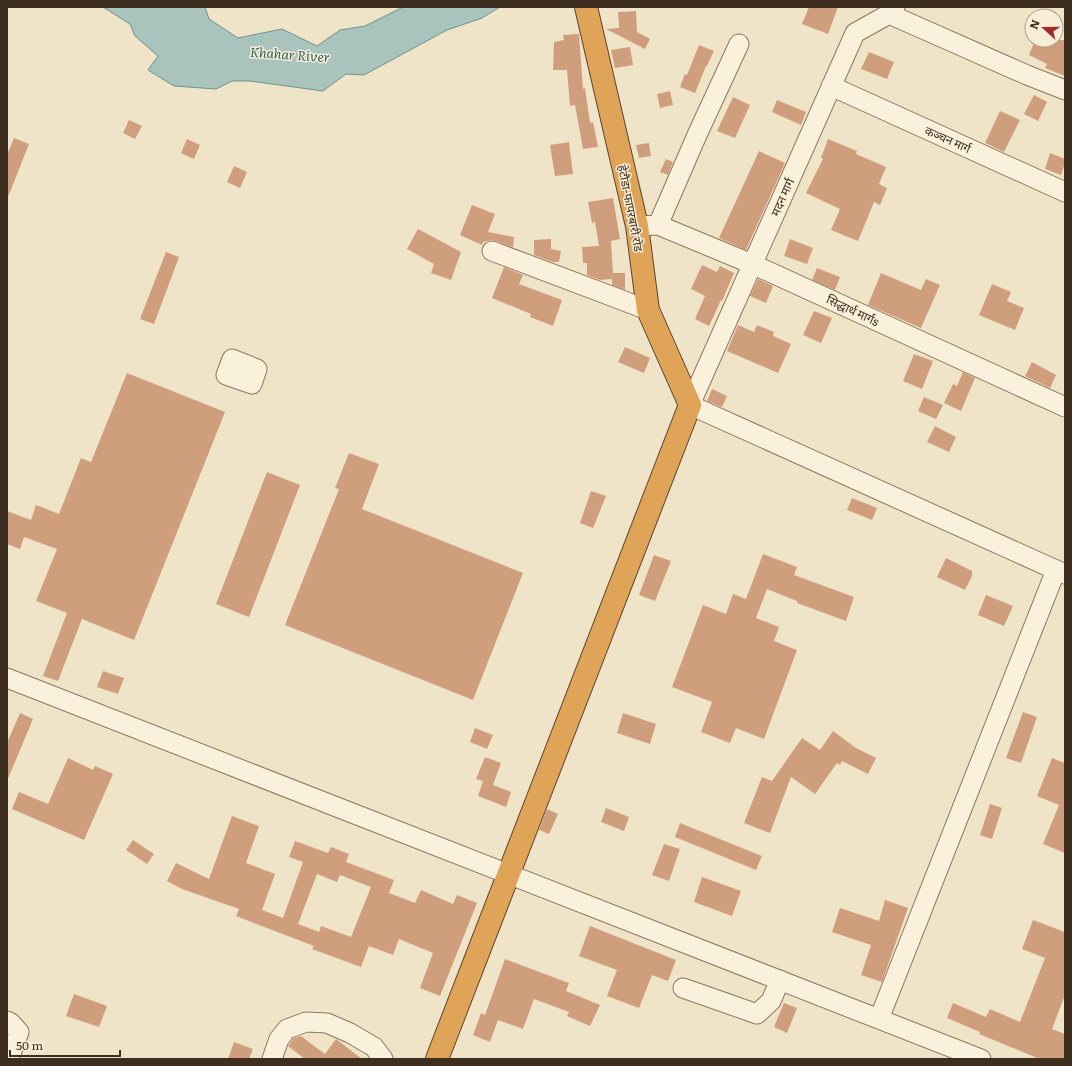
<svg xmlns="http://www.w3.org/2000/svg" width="1072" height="1066" viewBox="0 0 1072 1066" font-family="Literata,'Noto Sans Devanagari',serif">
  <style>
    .water { fill: #a9c4bc; stroke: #6f938a }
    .building { fill: #cf9f7d; fill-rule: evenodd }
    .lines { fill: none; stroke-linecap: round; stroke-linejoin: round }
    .minor-casing { stroke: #8d765c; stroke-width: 21 }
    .highway-casing { stroke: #5b4430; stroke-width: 24 }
    .minor { stroke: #faf1dc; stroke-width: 19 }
    .highway { stroke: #e0a458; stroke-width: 22 }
    .labels { text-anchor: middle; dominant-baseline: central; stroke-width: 3; stroke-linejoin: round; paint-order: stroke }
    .street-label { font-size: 12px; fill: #3d2e20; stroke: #f7eed8 }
    .water-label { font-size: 13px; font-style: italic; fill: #2f5d5a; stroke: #f7eed8 }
  </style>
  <rect width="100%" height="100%" fill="#f0e4c8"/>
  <path class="water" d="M103,7H205L209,19L238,38L282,29L317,46L340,30L365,26L403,7H500L482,18L447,30L364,75L346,74L323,91L250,81H232L216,89L174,86L148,70L158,56L135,36L130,24Z"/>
  <path class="building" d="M809,7H838L828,34L802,24Z
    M636,11L637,32L650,39L645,49L606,29L619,28L618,12Z
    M579,34L583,89L585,88L590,123L593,122L598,147L583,149L575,105L570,106L567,70H553L554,42L564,40L563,35Z
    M1035,40H1065V76L1045,68L1047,64L1029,55Z
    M699,45L714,51L707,66H706L695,93L680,87L685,74L687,75Z
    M630,47L633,65L615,68L611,50Z
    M869,52L894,62L887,79L861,69Z
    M670,91L673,105L660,108L657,94Z
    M1034,95L1047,102L1038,121L1024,114Z
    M733,97L750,105L735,138L717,131Z
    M777,100L806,112L801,125L772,112Z
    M1000,111L1020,120L1004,152L985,143Z
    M129,120L142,126L135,139L123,133Z
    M14,138L29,144L8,197L7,155Z
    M187,139L200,145L194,159L181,153Z
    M828,139L857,151L856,154L886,167L879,184L887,188L880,205L874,202L858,241L831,230L840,209L806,193L823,159L821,158Z
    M569,142L573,174L555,176L550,145Z
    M649,143L651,156L639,158L636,145Z
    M759,151L785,163L746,250L719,238Z
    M1050,153L1065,159V163L1061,175L1045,169Z
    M666,159L673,162L668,175L660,172Z
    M234,166L247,172L240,188L227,182Z
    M613,198L620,239L611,241L613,273H625V290L612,285V279L600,280L587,275V263H583L582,247L599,246L595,222L592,223L588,202Z
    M472,205L495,214L488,232L514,237L513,247L496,241L491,240L483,242L482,245L460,235Z
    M418,229L461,252L451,280L431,273L434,264L407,249Z
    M551,239V249L561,251L559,262H553L534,255V240Z
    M790,239L813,248L807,264L784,256Z
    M166,252L179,257L154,324L140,319Z
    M702,265L717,272L720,266L734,273L722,301L721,300L709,326L695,319L705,296L691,289Z
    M504,267L523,275L519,284L562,300L553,326L530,317L531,314L492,298Z
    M817,268L840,277L835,290L812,280Z
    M881,273L921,290L926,279L940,285L921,328L868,305Z
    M758,279L773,286L766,303L750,296Z
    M992,284L1011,292L1007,301L1024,308L1015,330L979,315Z
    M814,311L832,318L821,343L803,335Z
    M738,325L754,332L757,325L774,332L773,336L791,344L778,373L727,351Z
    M625,347L650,358L644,373L618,362Z
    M914,354L933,361L922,389L903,381Z
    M1032,362L1056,375L1050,388L1025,376Z
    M963,372L975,378L961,411L944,403L953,384L957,386Z
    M127,373L225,412L134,640L82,619L58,681L43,676L67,613L36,601L57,549L24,537L20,549L7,544V511L31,520L36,505L59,514L81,458L91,462Z
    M712,389L727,396L722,407L707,401Z
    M924,397L943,405L936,419L918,411Z
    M935,426L956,437L949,452L927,442Z
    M349,453L379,464L362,509L523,573L473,700L285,625L339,489L335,488Z
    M267,472L300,485L249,617L216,604Z
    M591,491L606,496L593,528L580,523Z
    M852,498L877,508L872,520L847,510Z
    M763,554L797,567L794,575L854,597L846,621L797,603V601L767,589L756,618L779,627L774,641L797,650L764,739L736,728L730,743L701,732L712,702L672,687L703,605L726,614L733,594L746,599Z
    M654,555L671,561L655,601L639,595Z
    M946,558L972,571V576L965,590L937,577Z
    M986,595L1013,606L1004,626L978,615Z
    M103,671L124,678L118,694L97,687Z
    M1023,712L1037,717L1021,763L1006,758Z
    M20,713L33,719L7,781V743Z
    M623,713L656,724L650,744L617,733Z
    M475,728L493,735L487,749L470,742Z
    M833,731L856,748L876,758L868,774L842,761L840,765L837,763L815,794L791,777L770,833L744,823L762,777L772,781L802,738L820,750Z
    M485,757L501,763L493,785L511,792L506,807L478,796L483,781L476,779Z
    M68,758L93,770L95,766L113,774L84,840L12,809L19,792L48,804Z
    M1052,758L1065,763V853L1043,844L1059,805L1037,796Z
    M990,804L1002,808L992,839L980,835Z
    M606,808L629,817L624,831L601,822Z
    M547,809L558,814L549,834L539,830Z
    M232,816L259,826L246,863L275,874L262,910L283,918L303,862L289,857L295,841L328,853L331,847L349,854L346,862L394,880L389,893L415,903L421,890L453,904L457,895L477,903L440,996L420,988L433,953L399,939L393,955L369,946L361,967L312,949L314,946L236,916L239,909L182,889L167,881L176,863L209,879ZM317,874L337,882L340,875L371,887L351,937L321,926L319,932L298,924Z
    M680,823L762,856L756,870L675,837Z
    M133,840L154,854L147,864L126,850Z
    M664,844L680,849L669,881L652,875Z
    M702,877L741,891L732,916L694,902Z
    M885,900L908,908L882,982L861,975L871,945L832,932L840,908L879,921Z
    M1033,920L1065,932V995L1052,1029L1065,1034V1059H1040L979,1034L980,1032L947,1018L953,1003L986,1017L990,1009L1020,1022L1045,958L1022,949Z
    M590,926L676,960L668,981L652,975L639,1008L607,996L617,970L579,956Z
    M505,959L569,983L566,991L600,1005L590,1026L567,1016L569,1012L534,999L523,1029L498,1020L490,1042L473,1035L481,1013L485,1015Z
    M74,994L107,1006L99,1027L66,1016Z
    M784,1003L797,1008L787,1033L774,1027Z
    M301,1036L325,1054L336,1039L362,1059H305L288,1046L294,1038Z
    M234,1042L253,1049L249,1059H228Z"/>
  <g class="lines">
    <g class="minor-casing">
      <path id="minor" d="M895,7L889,14L855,33L690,405L1065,574
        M889,14L1027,75L1065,90
        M831,86L1065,192
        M658,225L697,135L739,44
        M637,226L658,225L752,264L1065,407
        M492,251L648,310
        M232,359L257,369L252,384L226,375Z
        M7,678L981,1059
        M683,988L757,1014L771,1001L780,980
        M879,1019L1056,570
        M7,1021L11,1023L19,1032L9,1059
        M272,1059L279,1039L287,1029L306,1022L327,1023L350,1033L374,1047L383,1059"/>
    </g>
    <g class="highway-casing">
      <path id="highway" d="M437,1059L690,405L648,310L637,226L586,7"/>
    </g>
    <use href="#minor" class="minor"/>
    <use href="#highway" class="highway"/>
  </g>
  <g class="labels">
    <g class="street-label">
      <text transform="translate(948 139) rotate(24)">कञ्चन मार्ग</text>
      <text transform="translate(782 197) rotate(-66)">मदन मार्ग</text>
      <text transform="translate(631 208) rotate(79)">हेटौडा-फापरबारी रोड</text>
      <text transform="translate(853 310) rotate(25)">सिद्धार्थ मार्गs</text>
    </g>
    <g class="water-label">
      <text transform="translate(290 54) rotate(4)">Khahar River</text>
    </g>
  </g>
  <rect width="1072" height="1066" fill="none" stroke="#3d2e20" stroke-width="16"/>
  <g transform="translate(1044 28) rotate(291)"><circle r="19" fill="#f7eed8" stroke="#ada18e"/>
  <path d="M0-3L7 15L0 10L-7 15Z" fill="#9e2a2b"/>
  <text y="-6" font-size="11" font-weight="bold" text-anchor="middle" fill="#3d2e20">N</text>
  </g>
  <path d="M10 1050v6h110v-6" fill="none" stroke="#3d2e20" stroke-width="2"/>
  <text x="16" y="1050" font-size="12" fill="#3d2e20" stroke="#f7eed8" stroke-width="3" paint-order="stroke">50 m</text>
</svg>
